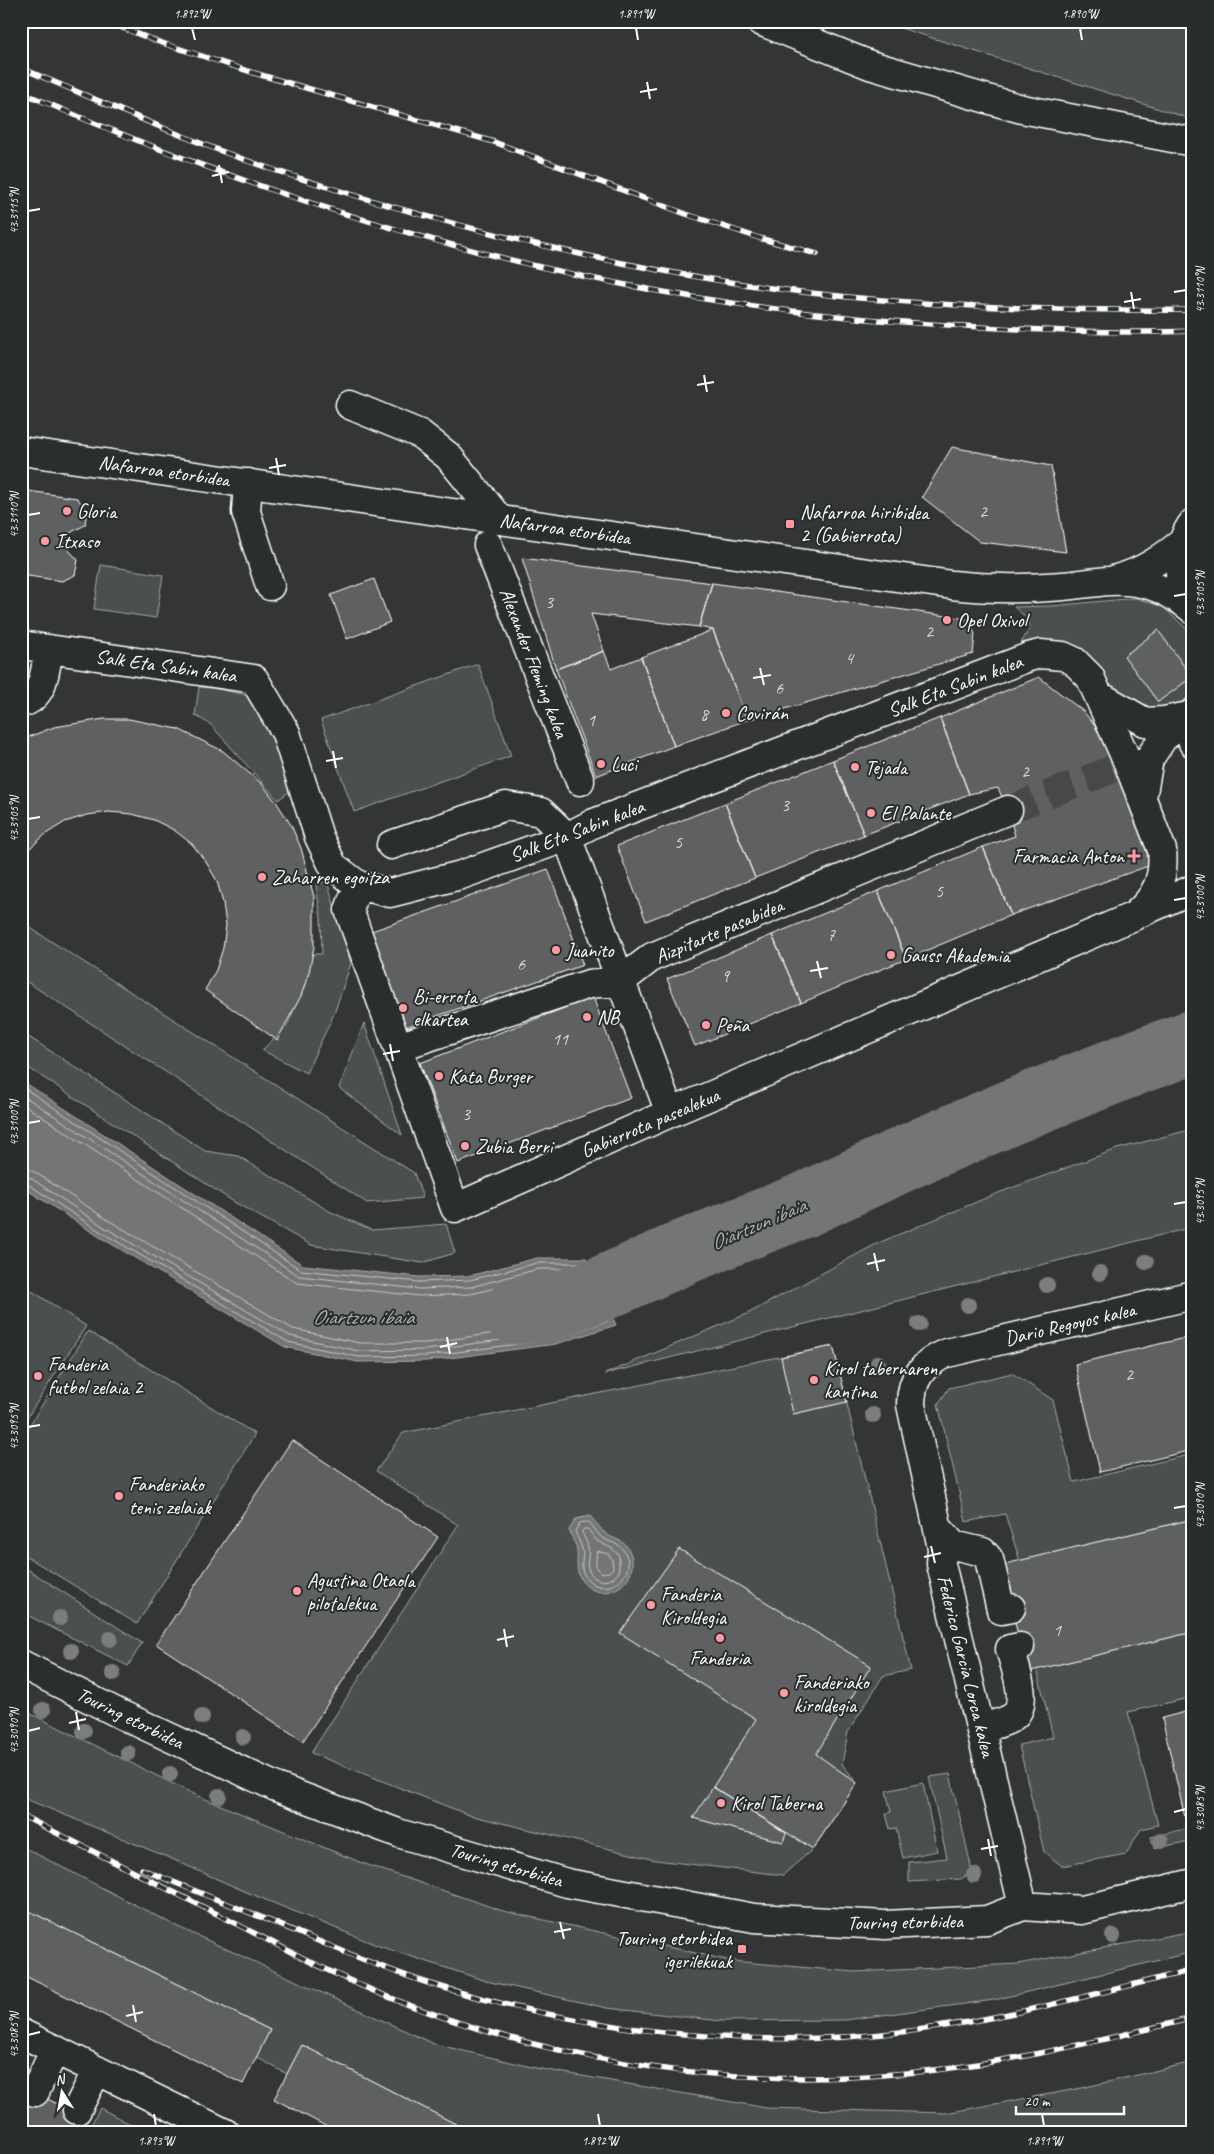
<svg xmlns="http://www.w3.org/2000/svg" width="1214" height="2154" viewBox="0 0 1214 2154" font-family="Caveat,sans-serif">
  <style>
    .green { fill: #4c4f50; stroke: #a6a7a8 }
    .water { fill: #737576; stroke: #abacad }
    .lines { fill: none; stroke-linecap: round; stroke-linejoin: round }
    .shore { stroke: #c7c8c8; stroke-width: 1 }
    .river { stroke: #737576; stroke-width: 65 }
    .building { fill: #5f6162; stroke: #fff }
    .minor-tunnel { stroke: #47494a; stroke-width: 28; stroke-dasharray: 28 14; stroke-linecap: butt }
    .minor-casing { stroke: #fff; stroke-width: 31 }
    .major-casing { stroke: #fff; stroke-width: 31 }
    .minor { stroke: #2a2d2e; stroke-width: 28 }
    .major { stroke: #2a2d2e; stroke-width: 28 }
    .rail-casing { stroke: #fff; stroke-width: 5.5 }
    .rail { stroke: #2a2d2e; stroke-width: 4; stroke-dasharray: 11; stroke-linecap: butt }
    .tree { fill: #7c7e7e }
    .ticks { fill: none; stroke: #fff; stroke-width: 2 }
    .poi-dot { fill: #ff9aa2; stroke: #2a2d2e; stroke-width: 2 }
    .labels { text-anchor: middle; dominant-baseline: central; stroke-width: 4; stroke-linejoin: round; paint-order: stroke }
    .number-label { font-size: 18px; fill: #d7d8d8 }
    .street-label { font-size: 20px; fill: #fff; stroke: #2a2d2e }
    .poi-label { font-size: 20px; fill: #fff; stroke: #2a2d2e; text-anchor: start }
    .water-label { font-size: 21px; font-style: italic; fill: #b2b3b4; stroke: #2a2d2e }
    .neatline { fill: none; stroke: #fff; stroke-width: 2 }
    .ticks-label { font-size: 12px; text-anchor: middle; fill: #fff }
  </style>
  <rect width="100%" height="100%" fill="#333536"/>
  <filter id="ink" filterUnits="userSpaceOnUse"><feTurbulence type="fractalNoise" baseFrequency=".02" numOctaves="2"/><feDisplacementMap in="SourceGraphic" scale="10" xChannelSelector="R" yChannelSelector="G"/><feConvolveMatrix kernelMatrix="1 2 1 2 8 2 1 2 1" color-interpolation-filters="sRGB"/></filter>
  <g filter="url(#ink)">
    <path class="green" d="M878,21H1193V118H1188Z
      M101,565L163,575L156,618L94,609Z
      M1136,598L1163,607L1189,631L1193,638V690L1186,699L1171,709L1135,710L1059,642L1032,641L1021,643L1030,628L1028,619L1014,607L1052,606Z
      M478,664L511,756L354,812L321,720Z
      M199,687L212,688L251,696L273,733L290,791L278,800L211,725L195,715Z
      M327,881L351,963L334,1014L306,1073L262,1050L287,1026L306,981L310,954H322L321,918L316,885Z
      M21,922L414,1173L423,1198L367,1203L21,978Z
      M364,1023L402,1135L339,1088Z
      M21,1032L205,1151L238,1156L329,1211L372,1230L446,1224L455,1253L422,1263L311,1245L234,1202L21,1063Z
      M1193,1129V1227L605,1374L747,1314L876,1244L998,1193L1117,1149Z
      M21,1284L86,1326L21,1427Z
      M88,1331L255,1434L137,1624L21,1553V1439Z
      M833,1346L911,1670L883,1676L848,1732L842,1764L857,1783L813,1849L783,1875L655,1860L469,1815L311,1753L458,1525L376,1471L403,1433Z
      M1012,1373L1053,1400L1074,1482L1193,1454V1519L1020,1561L1005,1514L966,1522L938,1404L949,1388Z
      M21,1565L142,1643L128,1666L21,1612Z
      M1193,1632V1697L1128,1712L1158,1825L1141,1829L1126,1854L1062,1866L1044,1852L1019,1745L1053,1737L1037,1669Z
      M21,1709L198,1796L362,1863L503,1911L732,1961L855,1972L1018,1964L1193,1931V1952L994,2000L845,2020L721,2021L607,2008L486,1981L379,1946L244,1891L172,1859L21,1797Z
      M950,1774L971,1866L969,1874L961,1879L909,1882V1862L947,1858L929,1777Z
      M923,1783L937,1851L903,1858L896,1828L890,1829L886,1814L891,1812L886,1791Z
      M1193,1827V1840L1154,1849L1151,1837Z
      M21,1846L176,1926L434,2044L536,2068L767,2108L946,2113L1082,2088L1193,2062V2126L1158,2133H473L302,2045L287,2074L256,2057L270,2030L29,1911L21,1904Z
      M100,2108L147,2133H87Z"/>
    <path class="water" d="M21,1080L303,1265L419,1277L469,1276L537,1258H586L616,1325L556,1344L427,1361L358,1362L285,1347L98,1236L21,1186Z
      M590,1516C595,1521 600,1529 605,1533C613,1540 624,1539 629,1550C644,1581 603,1608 582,1581C575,1570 578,1563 577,1551C577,1545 571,1536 569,1530L576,1519Z"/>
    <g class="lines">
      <path class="shore" d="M21,1086L301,1270L419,1282L470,1280L537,1263H582L597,1291L608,1321L555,1339L427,1356L359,1357L288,1342L101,1232L26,1183L21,1182
        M21,1094L299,1276L419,1289L471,1287L538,1269H577L591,1294L600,1317L553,1333L426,1350L359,1351L290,1336L104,1227L29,1177L21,1176
        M21,1103L297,1283L420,1296L471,1294L539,1277H573L590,1312L552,1325L426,1343H360L293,1329L108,1220L33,1171L21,1168
        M589,1522C593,1526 597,1533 601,1537C609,1543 618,1542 624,1551C641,1578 598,1604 583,1572C580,1564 584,1556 582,1549C581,1543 577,1537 575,1531L580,1523Z
        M584,1529H588L597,1541L611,1548L619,1555V1572C611,1584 593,1584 588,1568C586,1561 590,1554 588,1547C587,1542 584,1537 582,1532Z
        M597,1551L608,1554L612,1559L613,1568L609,1572L601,1573L596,1566Z"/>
      <path class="river" d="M515,1312L548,1308L601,1289L687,1251L804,1205L927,1148L1026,1106L1137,1062L1193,1042"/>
    </g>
    <path class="building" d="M952,447L1051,466L1066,552L980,542L922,497Z
      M21,490L77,498L87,510L85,525L68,534L67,548L78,560L75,575L62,581L21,575Z
      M522,558L712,583L699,627L591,614L604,651L556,669Z
      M374,579L390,622L347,639L331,595Z
      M712,583L968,619L975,634L973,654L747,720L713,630L699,627Z
      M713,630L747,720L674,746L641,657Z
      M1158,630L1192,677L1158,702L1124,656Z
      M604,651L611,669L641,657L674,746L596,776L556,669Z
      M1039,677L1084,712L1109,744L1130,800L1151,865L1011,915L983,847L1015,836L1008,810L998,788L969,794L940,718Z
      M940,718L969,794L864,835L833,760Z
      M104,719H129L178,729L223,751L262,784L277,803L291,825L301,848L314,897V947L309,972L301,996L277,1040L205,990L216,970L223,948L226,925L223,903L217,881L206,862L192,844L174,830L154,820L132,814L109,812L87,815L65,822L46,834L29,849L21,859V740L54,727Z
      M833,760L864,835L755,878L725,803Z
      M725,803L755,878L646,921L617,846Z
      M983,847L1011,915L906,959L878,891Z
      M548,869L583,965L403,1028L369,932Z
      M878,891L906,959L801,1003L772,935Z
      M772,935L801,1003L695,1046L667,979Z
      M593,997L631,1098L458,1163L420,1063Z
      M1193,1336V1450L1100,1472L1075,1364Z
      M833,1346L847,1402L793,1414L781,1357Z
      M292,1440L438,1537L303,1741L156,1644Z
      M1193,1519V1632L1027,1672L1001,1565Z
      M679,1549L871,1666L816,1754L857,1783L813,1849L713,1787L756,1719L620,1633Z
      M1193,1710V1820L1186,1822L1162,1718Z
      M713,1787L786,1833L783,1842L693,1818Z
      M29,1911L270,2030L243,2084L21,1974V1926Z
      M302,2045L442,2117L473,2133H339L274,2099Z
      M21,2086L88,2119L82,2133H21Z"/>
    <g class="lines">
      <path class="minor-tunnel" d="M1008,810L1118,767"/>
      <g class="minor-casing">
        <path id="minor" d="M350,405L420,434L448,456L500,520
          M248,483L246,512L270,586
          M488,545L580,781
          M21,645L254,679L286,733L319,837L333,866L358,885L390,893L461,875L567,837L594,823L1029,657L1040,654L1063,656L1074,661L1090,677L1128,763L1162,850C1165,878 1156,898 1134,916L670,1113L455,1208L349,910L358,885
          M1100,696L1145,722L1164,721L1189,716
          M21,703C45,698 45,668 49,649
          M1189,716L1193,743
          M1142,798L1149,759L1163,738L1193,713
          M391,845L506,806L541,812L567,837L670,1113
          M1142,912L1193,889
          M398,1047L589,984L621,981L652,957L1008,810
          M938,1528L953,1545L983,1552L989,1559L1001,1610L1011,1608
          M21,1664L122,1715L276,1787L398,1833L567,1883L754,1918L885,1925L987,1920L1023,1906L1082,1910L1193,1883
          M981,1727C991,1725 1002,1724 1011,1718C1031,1706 1015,1667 1010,1649L1020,1647
          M1023,1906L941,1564L942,1548L911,1405C911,1378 923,1363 947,1353L1193,1295
          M21,2033L225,2133
          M35,2092L55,2049
          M77,2110L97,2070"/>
      </g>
      <g class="major-casing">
        <path id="major" d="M760,21L870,65L1022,109L1193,142
          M21,451L952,585C989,589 1026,589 1063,586C1087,584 1111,578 1135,582C1157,585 1173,595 1190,607
          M1193,523C1176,544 1175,589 1193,610
          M1116,579C1143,572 1163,558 1184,541"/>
      </g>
      <use href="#minor" class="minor"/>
      <use href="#major" class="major"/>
      <g class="rail-casing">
        <path id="rail" d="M105,21L156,41L254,73L494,142L686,214L759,238L817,254
          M21,68C105,103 188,141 274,170C460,231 653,278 848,297C962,308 1077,311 1193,310
          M21,92C215,177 418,245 626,285C743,308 862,321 981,327C1051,331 1122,334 1193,331
          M21,1815C89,1849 157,1884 225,1918C277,1945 328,1972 381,1994C542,2060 721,2089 895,2074C996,2066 1095,2042 1193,2018
          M142,1869C194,1891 247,1911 299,1933C342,1951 386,1970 431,1984C582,2031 753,2051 910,2031C1006,2019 1100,1992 1193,1970"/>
      </g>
      <use href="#rail" class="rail"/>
    </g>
    <g class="tree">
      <circle cx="1146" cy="1262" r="8"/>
      <circle cx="1100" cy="1273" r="8"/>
      <circle cx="1047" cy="1285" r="8"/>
      <circle cx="968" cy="1305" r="8"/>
      <circle cx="919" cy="1324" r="8"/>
      <circle cx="878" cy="1363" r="8"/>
      <circle cx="873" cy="1415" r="8"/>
      <circle cx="60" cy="1618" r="8"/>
      <circle cx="110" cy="1639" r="8"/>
      <circle cx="71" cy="1651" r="8"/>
      <circle cx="113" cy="1673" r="8"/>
      <circle cx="43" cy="1710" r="8"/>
      <circle cx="202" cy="1717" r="8"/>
      <circle cx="84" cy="1731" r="8"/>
      <circle cx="243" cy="1737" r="8"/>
      <circle cx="128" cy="1753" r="8"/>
      <circle cx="170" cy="1774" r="8"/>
      <circle cx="219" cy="1796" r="8"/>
      <circle cx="1161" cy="1841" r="8"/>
      <circle cx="974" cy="1875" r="8"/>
      <circle cx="1113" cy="1936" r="8"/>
    </g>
  </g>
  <path class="ticks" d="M192,28L195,40M636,28L638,40M1080,28L1082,40M647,82L650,99M640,92L657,89M219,165L222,183M212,176L229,172M28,211L40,209M1131,292L1134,309M1174,292L1186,290M1124,302L1141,299M704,375L707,392M697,385L714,382M276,458L279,475M269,468L286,465M28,515L40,513M1174,596L1186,594M760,668L764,685M753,678L771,675M333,751L336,768M326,761L343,758M28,819L40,817M1174,900L1186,898M817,961L821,978M810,971L828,968M390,1044L393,1061M383,1054L400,1051M28,1123L40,1121M1174,1204L1186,1202M874,1253L878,1271M867,1264L885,1260M447,1337L450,1354M440,1347L457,1343M28,1427L40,1425M1174,1508L1186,1506M931,1546L935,1563M924,1557L941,1553M504,1629L507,1647M497,1640L514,1636M76,1712L79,1730M69,1723L86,1719M28,1731L40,1728M1174,1812L1186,1809M988,1839L991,1856M981,1849L998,1846M560,1922L564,1939M554,1932L571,1929M133,2005L136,2022M126,2016L143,2012M28,2035L40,2032M154,2114L156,2126M598,2114L600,2126M1042,2114L1044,2126"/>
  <g class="poi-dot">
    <circle cx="67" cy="511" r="5"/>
    <rect x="785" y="519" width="10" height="10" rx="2.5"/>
    <circle cx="45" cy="541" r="5"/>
    <circle cx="947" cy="620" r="5"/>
    <circle cx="726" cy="713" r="5"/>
    <circle cx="601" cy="764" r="5"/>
    <circle cx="855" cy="767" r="5"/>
    <circle cx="871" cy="813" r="5"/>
    <path d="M1131.5 848.5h5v5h5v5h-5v5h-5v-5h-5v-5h5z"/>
    <circle cx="262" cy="877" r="5"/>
    <circle cx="556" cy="950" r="5"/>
    <circle cx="891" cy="955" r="5"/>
    <circle cx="403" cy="1008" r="5"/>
    <circle cx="587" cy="1017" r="5"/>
    <circle cx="706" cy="1025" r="5"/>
    <circle cx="439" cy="1076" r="5"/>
    <circle cx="465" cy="1146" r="5"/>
    <circle cx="38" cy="1376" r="5"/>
    <circle cx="814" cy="1380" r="5"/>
    <circle cx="119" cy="1496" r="5"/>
    <circle cx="297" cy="1591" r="5"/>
    <circle cx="651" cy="1605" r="5"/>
    <circle cx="720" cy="1638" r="5"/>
    <circle cx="784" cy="1693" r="5"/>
    <circle cx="721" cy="1803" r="5"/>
    <rect x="737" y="1944" width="10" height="10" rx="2.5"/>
  </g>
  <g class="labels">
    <g class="number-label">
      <text x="983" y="511">2</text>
      <text x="549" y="602">3</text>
      <text x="929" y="631">2</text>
      <text x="849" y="658">4</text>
      <text x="779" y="688">6</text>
      <text x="704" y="714">8</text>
      <text x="591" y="720">1</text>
      <text x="1025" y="771">2</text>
      <text x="785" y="805">3</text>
      <text x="678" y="842">5</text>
      <text x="939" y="891">5</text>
      <text x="831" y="935">7</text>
      <text x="521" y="964">6</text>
      <text x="725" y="976">9</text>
      <text x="560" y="1039">11</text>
      <text x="466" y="1114">3</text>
      <text x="1129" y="1374">2</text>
      <text x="1057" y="1630">1</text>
    </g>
    <g class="street-label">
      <text transform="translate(164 471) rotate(8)">Nafarroa etorbidea</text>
      <text transform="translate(565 529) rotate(8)">Nafarroa etorbidea</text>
      <text transform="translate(534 663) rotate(69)">Alexander Fleming kalea</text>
      <text transform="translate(166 666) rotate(8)">Salk Eta Sabin kalea</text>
      <text transform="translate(955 686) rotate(-21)">Salk Eta Sabin kalea</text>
      <text transform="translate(577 831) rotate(-21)">Salk Eta Sabin kalea</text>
      <text transform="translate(719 931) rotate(-23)">Aizpitarte pasabidea</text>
      <text transform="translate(650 1123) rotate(-23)">Gabierrota pasealekua</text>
      <text transform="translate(1070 1324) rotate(-13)">Dario Regoyos kalea</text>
      <text transform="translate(966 1666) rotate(76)">Federico Garcia Lorca kalea</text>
      <text transform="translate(130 1718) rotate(26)">Touring etorbidea</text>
      <text transform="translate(506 1865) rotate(16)">Touring etorbidea</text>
      <text transform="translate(905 1922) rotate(-1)">Touring etorbidea</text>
    </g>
    <g class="poi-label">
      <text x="77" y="511">Gloria</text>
      <text x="800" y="512">Nafarroa hiribidea<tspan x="800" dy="23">2 (Gabierrota)</tspan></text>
      <text x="55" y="541">Itxaso</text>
      <text x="957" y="620">Opel Oxivol</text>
      <text x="736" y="713">Covirán</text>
      <text x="611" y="764">Luci</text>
      <text x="865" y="767">Tejada</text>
      <text x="881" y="813">El Palante</text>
      <text x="1124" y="856" text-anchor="end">Farmacia Anton</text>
      <text x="272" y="877">Zaharren egoitza</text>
      <text x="566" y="950">Juanito</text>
      <text x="901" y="955">Gauss Akademia</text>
      <text x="413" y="996">Bi-errota<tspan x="413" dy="23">elkartea</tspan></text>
      <text x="597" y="1017">NB</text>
      <text x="716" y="1025">Peña</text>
      <text x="449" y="1076">Kata Burger</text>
      <text x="475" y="1146">Zubia Berri</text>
      <text x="48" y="1364">Fanderia<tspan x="48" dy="23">futbol zelaia 2</tspan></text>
      <text x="824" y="1368">Kirol tabernaren<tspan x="824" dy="23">kantina</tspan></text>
      <text x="129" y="1484">Fanderiako<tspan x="129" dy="23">tenis zelaiak</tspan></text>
      <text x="307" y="1580">Agustina Otaola<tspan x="307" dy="23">pilotalekua</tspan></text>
      <text x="661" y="1594">Fanderia<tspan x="661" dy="23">Kiroldegia</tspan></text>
      <text x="720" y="1658" text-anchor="middle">Fanderia</text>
      <text x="794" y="1682">Fanderiako<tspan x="794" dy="23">kiroldegia</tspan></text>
      <text x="731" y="1803">Kirol Taberna</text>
      <text x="732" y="1938" text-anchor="end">Touring etorbidea<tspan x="732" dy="23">igerilekuak</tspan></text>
    </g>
    <g class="water-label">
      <text transform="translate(758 1224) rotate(-23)">Oiartzun ibaia</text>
      <text x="363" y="1317">Oiartzun ibaia</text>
    </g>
  </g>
  <rect width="1214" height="2154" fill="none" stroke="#2a2d2e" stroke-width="55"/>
  <g transform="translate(62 2092) rotate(349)" stroke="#2a2d2e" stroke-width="4" paint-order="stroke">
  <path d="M0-4L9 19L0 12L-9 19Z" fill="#ffffff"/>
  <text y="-8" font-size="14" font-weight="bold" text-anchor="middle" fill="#ffffff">N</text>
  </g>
  <path d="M1016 2106v8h108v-8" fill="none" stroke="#ffffff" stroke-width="2.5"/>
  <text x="1024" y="2106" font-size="15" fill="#ffffff" stroke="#2a2d2e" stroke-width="4" paint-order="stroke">20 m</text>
  <rect x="28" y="28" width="1158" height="2098" class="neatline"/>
  <g class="ticks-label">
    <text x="192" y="18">1.892°W</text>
    <text x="636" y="18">1.891°W</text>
    <text x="1080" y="18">1.890°W</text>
    <text transform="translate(14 211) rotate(-90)" y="4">43.3115°N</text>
    <text transform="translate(1200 290) rotate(-90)" y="4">43.3110°N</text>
    <text transform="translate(14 515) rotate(-90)" y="4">43.3110°N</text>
    <text transform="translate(1200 594) rotate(-90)" y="4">43.3105°N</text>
    <text transform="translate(14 819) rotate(-90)" y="4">43.3105°N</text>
    <text transform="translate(1200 898) rotate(-90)" y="4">43.3100°N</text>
    <text transform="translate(14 1123) rotate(-90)" y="4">43.3100°N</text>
    <text transform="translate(1200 1202) rotate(-90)" y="4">43.3095°N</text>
    <text transform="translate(14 1427) rotate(-90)" y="4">43.3095°N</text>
    <text transform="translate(1200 1506) rotate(-90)" y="4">43.3090°N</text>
    <text transform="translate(14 1731) rotate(-90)" y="4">43.3090°N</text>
    <text transform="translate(1200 1809) rotate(-90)" y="4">43.3085°N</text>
    <text transform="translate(14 2035) rotate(-90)" y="4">43.3085°N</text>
    <text x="156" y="2145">1.893°W</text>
    <text x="600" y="2145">1.892°W</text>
    <text x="1044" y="2145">1.891°W</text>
  </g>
</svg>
